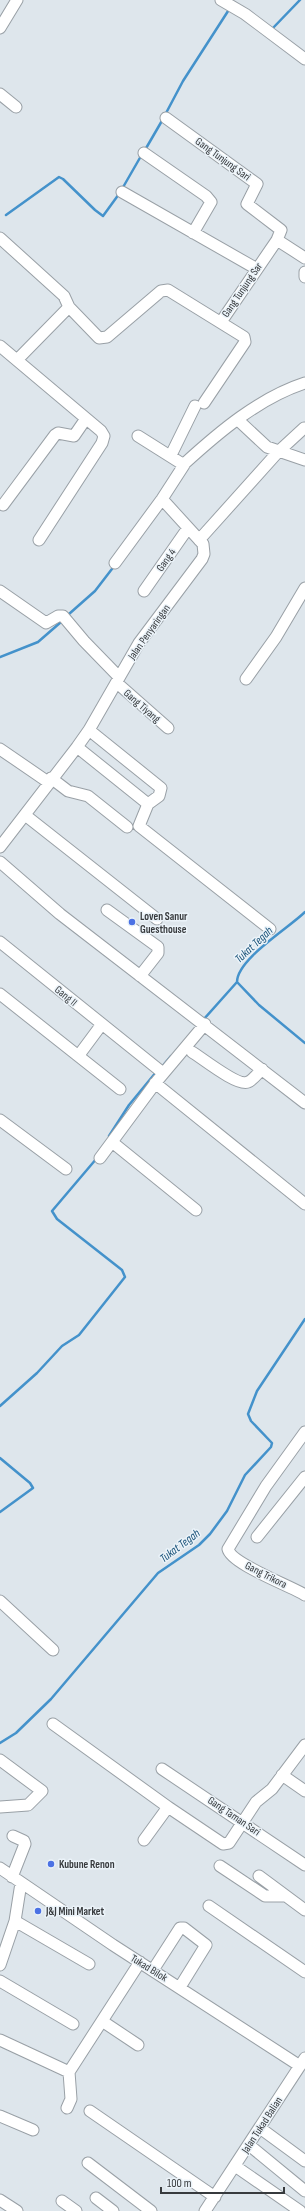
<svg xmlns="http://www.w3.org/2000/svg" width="305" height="2211" viewBox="0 0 305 2211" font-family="'Sofia Sans Condensed',sans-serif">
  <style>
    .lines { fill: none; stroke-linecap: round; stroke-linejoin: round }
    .stream { stroke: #4492cb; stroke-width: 2.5 }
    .minor-casing { stroke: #99a0a6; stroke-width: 13 }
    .minor { stroke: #fff; stroke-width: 11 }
    .poi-dot { fill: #4b71e4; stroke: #ebf3f9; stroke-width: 1.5 }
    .labels { text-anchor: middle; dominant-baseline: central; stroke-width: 3; stroke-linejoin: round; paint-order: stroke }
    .street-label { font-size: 11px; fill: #373a3d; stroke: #ebf3f9 }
    .poi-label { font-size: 11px; font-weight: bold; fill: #373a3d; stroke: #ebf3f9; text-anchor: start }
    .water-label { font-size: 12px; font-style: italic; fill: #185178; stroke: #ebf3f9 }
  </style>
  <rect width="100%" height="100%" fill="#dee6ec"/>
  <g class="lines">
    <path class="stream" d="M272,29L300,0
      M165,115L183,81L230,8
      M145,150L163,119
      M122,189L141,156
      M6,215L59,177L63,179L95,210L103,216L119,194
      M69,614L95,591L115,565
      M0,657L38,642L61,622
      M305,912C289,928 237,959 237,982L259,1005L305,1043
      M204,1019L237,982
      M161,1068L171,1056
      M109,1136L129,1105L157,1071
      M0,1406L37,1373L62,1346L79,1335L125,1277L122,1270L57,1219L52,1211L97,1158
      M0,1458L30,1483L33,1488L0,1512
      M0,1743L16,1733L51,1699L158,1573L199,1545L210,1534L227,1511L245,1475L271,1447L272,1443L251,1421L248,1414L257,1391L305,1319"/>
    <g class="minor-casing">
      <path id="minor" d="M221,0L245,14L305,59
        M0,28L17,0
        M0,94L16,107
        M166,118L257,184L247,204L281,230L277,240L221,322
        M144,153L206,196L211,202L193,233
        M122,192L257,269
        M0,238L64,296L69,307L99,338L107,337L161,291L168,290L244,337L245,342L204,403
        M277,240L305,258
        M305,272V277
        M0,346L101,431L104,436L102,443L39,540
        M17,360L69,307
        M238,420L267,447L305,460
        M171,455L195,406
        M184,464C219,432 259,398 305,383
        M3,505L55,435L58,433L74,436L85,420
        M199,540L278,452L304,428
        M115,563L162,499L184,465L138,436
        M0,591L46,623L58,616H63L84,641L119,677
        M144,591L188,528
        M246,679L276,637L305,588
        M117,683L168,728
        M89,730L161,788L159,796L148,804L139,826L270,929
        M77,747L148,804
        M0,749L48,782
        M51,778L68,791L88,796L127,827
        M25,815L157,919
        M0,847L77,747L89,730L139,643L202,559L204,554L203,544L162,499
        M0,862L60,914L305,1103
        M107,910L158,947V953L140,976
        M0,942L163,1073
        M0,994L120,1089
        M192,1052C202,1058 238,1087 248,1082C253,1080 258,1073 262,1069
        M79,1055L102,1024
        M155,1083L305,1204
        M0,1120L66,1169
        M112,1142L196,1210
        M100,1158L157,1081L205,1024
        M305,1432L266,1486L228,1549C231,1564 291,1586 305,1595
        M257,1537L305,1477
        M0,1601L53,1650
        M53,1724L168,1807L223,1844L229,1843L256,1802L272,1789L305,1745
        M0,1760L42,1791L28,1805L0,1807
        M162,1769L305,1865
        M282,1775L305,1791
        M144,1840L168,1807
        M220,1866L265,1896H284
        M0,1868L113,1945L300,2066
        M259,1876L305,1910
        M12,1877L25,1844L24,1841L13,1836
        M209,1906L305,1972
        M15,1921L89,1964
        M0,1965L15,1921L21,1883
        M153,1970L180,1928H184L206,1945L180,1987
        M0,1981L73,2024
        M102,2021L138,2045
        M0,2040L69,2072
        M67,2108L71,2099L69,2072L140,1962
        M90,2111L215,2197
        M0,2116L33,2130
        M260,2128L305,2161
        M249,2145L305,2191
        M88,2163L151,2211
        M235,2166L300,2211
        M96,2198L113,2211
        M0,2200L17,2211
        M62,2201L76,2211
        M205,2211L305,2058"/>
    </g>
    <use href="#minor" class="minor"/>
  </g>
  <g class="poi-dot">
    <circle cx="132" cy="922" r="4"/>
    <circle cx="51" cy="1864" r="4"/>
    <circle cx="38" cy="1911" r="4"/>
  </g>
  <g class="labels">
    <g class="street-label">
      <text transform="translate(223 159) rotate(36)">Gang Tunjung Sari</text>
      <text transform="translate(242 290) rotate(-56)">Gang Tunjung Sar</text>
      <text transform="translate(166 560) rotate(-55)">Gang 4</text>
      <text transform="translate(149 632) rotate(-55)">Jalan Penyaringan</text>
      <text transform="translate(142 706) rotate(41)">Gang Tiyang</text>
      <text transform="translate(66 996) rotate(39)">Gang II</text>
      <text transform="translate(266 1575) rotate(27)">Gang Trikora</text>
      <text transform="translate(234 1816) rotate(34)">Gang Taman Sari</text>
      <text transform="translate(149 1968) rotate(32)">Tukad Bilok</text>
      <text transform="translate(262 2125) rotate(-57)">Jalan Tukad Balian</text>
    </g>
    <g class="poi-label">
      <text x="140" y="916">Loven Sanur<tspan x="140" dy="13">Guesthouse</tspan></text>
      <text x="59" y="1864">Kubune Renon</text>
      <text x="46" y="1911">J&amp;J Mini Market</text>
    </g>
    <g class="water-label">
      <text transform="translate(254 945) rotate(-43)">Tukat Tegah</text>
      <text transform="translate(180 1546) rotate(-37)">Tukat Tegah</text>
    </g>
  </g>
  <path d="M161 2187v6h123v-6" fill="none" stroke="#373a3d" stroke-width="2"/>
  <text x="167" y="2187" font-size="12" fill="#373a3d" stroke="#ebf3f9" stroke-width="3" paint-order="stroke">100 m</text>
</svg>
